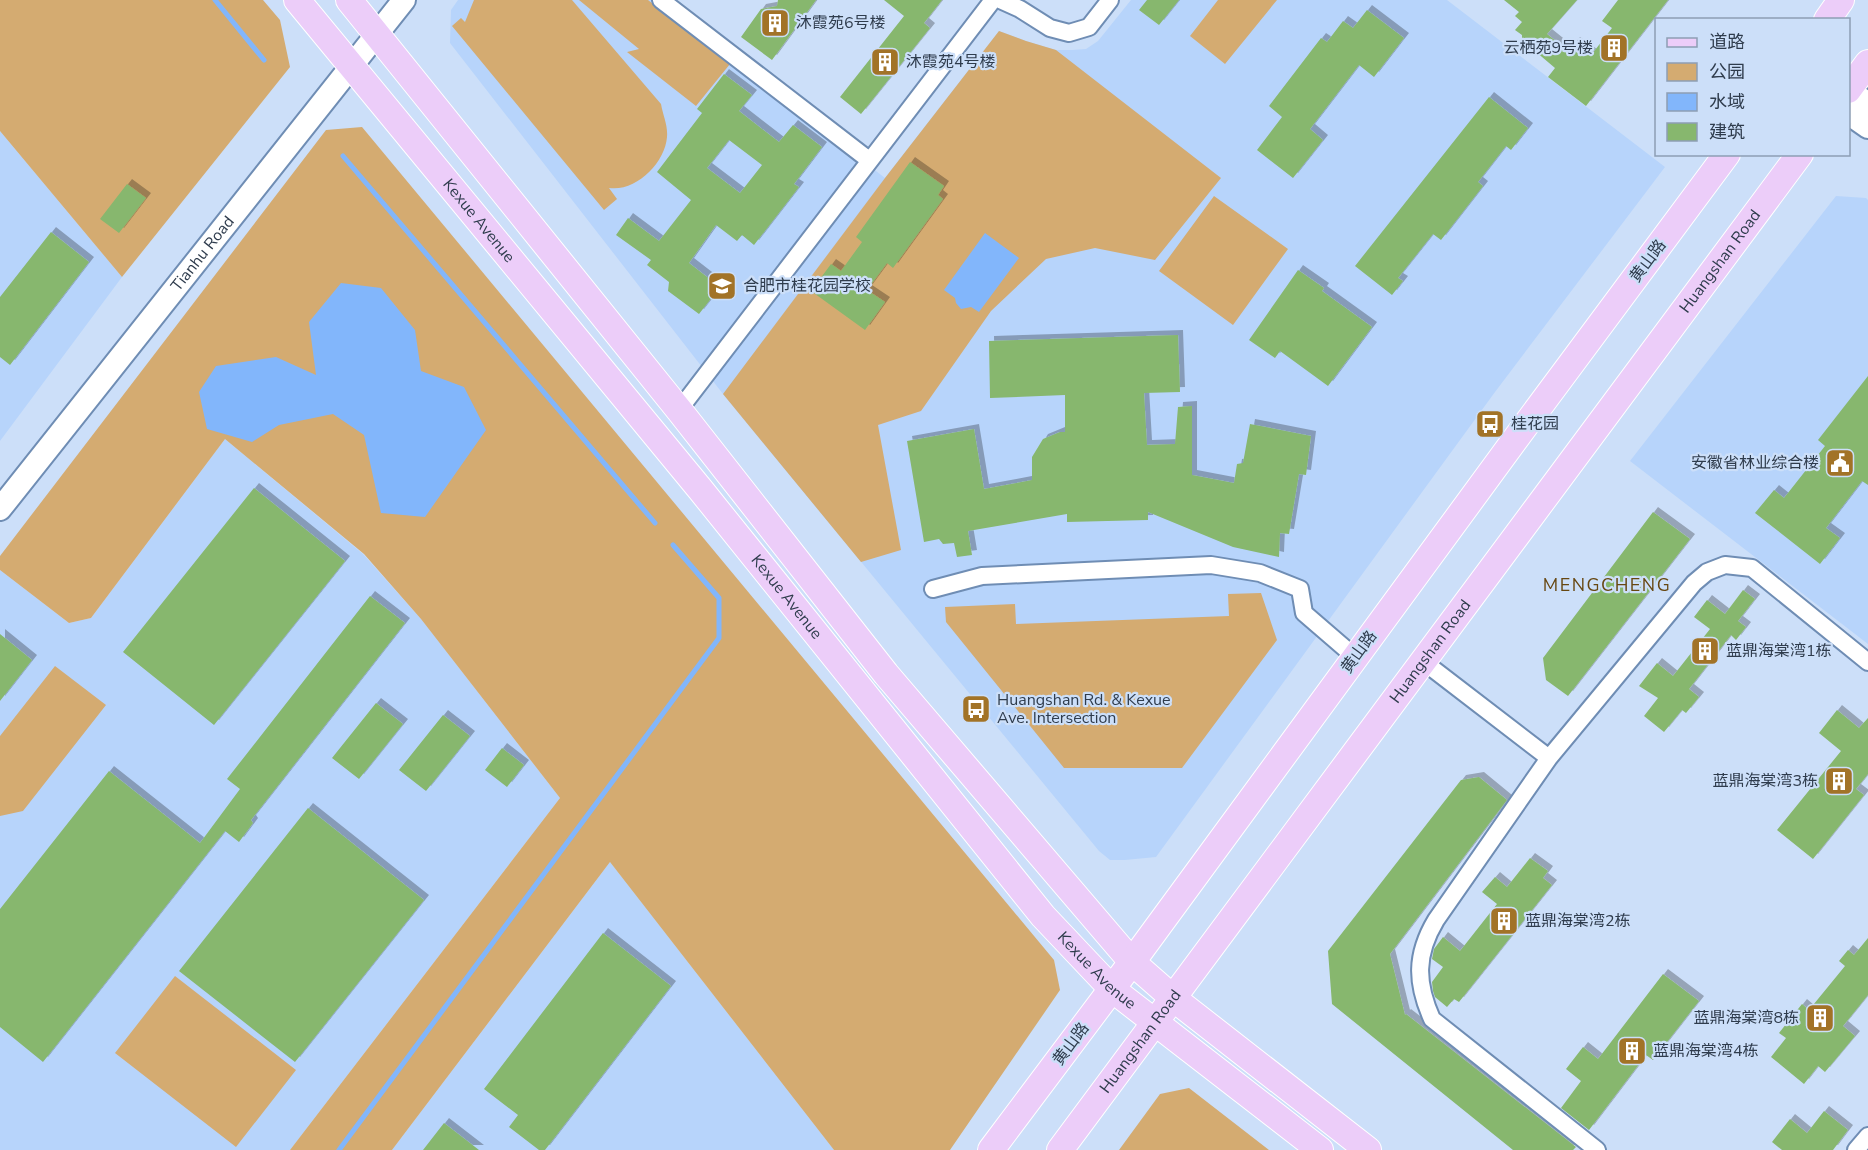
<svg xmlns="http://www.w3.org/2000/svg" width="1868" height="1150" viewBox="0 0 1868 1150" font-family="'Nunito Sans','Noto Sans SC',sans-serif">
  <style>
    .built { fill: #b7d4fb }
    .green { fill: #d4ab71 }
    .water { fill: #82b6fb }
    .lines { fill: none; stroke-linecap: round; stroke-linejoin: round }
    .stream { stroke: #82b6fb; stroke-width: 5 }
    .building { fill: #87b76e; fill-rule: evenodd; filter: url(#shadow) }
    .street-casing { stroke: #6f8db4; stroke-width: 20 }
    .secondary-casing { stroke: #6f8db4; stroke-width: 26 }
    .primary-casing { stroke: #fff; stroke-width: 28 }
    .street { stroke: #fff; stroke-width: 16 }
    .secondary { stroke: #fff; stroke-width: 22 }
    .primary { stroke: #eccdf9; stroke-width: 26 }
    .labels { text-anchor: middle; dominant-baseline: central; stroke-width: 4.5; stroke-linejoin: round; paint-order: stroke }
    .poi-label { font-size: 16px; fill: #2f3c4d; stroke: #ccdff9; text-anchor: start }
    .street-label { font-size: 16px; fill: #2f3c4d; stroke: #ccdff9 }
    .neighbourhood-label { font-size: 18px; letter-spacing: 1.5px; fill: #674711; stroke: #ccdff9 }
  </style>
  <defs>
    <filter id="shadow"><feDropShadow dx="5" dy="-5" stdDeviation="0" flood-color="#0004"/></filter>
  </defs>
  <rect width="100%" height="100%" fill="#ccdff9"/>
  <path class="built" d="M458,0H656L885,178L999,31L1026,41L1056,50H1072L1086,49L1098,41L1131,0H1447L1665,167L1495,392L1156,857L1125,860H1110L1099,851L723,394L450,43L451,10Z
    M0,131L122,277L0,441Z
    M1836,196L1866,198L1868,200V644L1630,461Z
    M225,439L363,554L421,619L560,798L290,1150H0V570L69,623L91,618Z
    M610,862L834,1150H392Z"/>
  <path class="green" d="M0,0H263L280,20L290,67L122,277L0,131Z
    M474,0H572L661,104C663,116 668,125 667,137C665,163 636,192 609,188L617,199L604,210L452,26L461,18L465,22Z
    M579,0H648L730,64L696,106L627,52L639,49Z
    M1218,0H1277L1225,64L1190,36Z
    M999,31L1026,41L1056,50L1221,178L1155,260L1095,248L1046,259L991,311L921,411L878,425L901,550L861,562L723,394L885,178Z
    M362,127L1054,960L1060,990L950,1150H834L610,862L392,1150H290L560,798L421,619L364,554L225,439L91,618L69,623L0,570V556L326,130Z
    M1214,196L1288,249L1233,325L1159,271Z
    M1261,593L1277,640L1182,768H1064L946,622L945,607L1015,604L1016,624L1229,616L1228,594Z
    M55,666L106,705L23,811L0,816V736Z
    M175,976L296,1070L236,1147L115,1053Z
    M1189,1088L1269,1150H1119L1160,1094Z"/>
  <path class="water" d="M985,233L1019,258L979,312L971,307L961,309L956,303L955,298L944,290Z
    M341,283L381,288L415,330L421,371L464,387L486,430L425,517L381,513L364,435L333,414L279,425L252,442L207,429L199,392L216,366L276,357L316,375L309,322Z"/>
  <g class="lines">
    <path class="stream" d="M215,0L264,60
      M343,156L655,523
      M339,1150L719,638V598L673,545"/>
  </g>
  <path class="building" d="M778,0H816L772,60L741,37L761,9L777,6Z
    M884,0H942L924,23L930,28L861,114L840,97L904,16Z
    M1147,0H1179L1159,25L1139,10Z
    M1504,0H1577L1547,34L1568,51L1575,42L1592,54L1612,28L1602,21L1618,0H1668L1586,106L1548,77L1555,68L1522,40V35L1515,30L1522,22L1515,16L1519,12Z
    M1367,10L1404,38L1374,77L1359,65L1310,129L1323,140L1293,178L1257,150L1282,117L1269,106L1321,38L1327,42L1343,21L1353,28Z
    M724,74L752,95L739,111L779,142L793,125L822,147L794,184L799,187L754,245L742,235L737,241L716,225L689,263L720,287L699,314L668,291L669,282L647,265L651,260L616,235L628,218L659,241L691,200L657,172L702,113L697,109ZM729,140L762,165L740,193L707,168Z
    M1489,97L1528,128L1511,150L1506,146L1478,182L1483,186L1441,240L1433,234L1398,278L1403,281L1392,295L1355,266Z
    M910,162L944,186L938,195L943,199L893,268L887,263L867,290L885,302L865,330L811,291L831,264L841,271L862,242L856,237Z
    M127,184L146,198L119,233L100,219Z
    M51,232L89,262L10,365L0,357V297Z
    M1298,270L1324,288L1322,291L1372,327L1328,386L1280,351L1275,358L1249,340Z
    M1178,335L1180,392L1144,393L1147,445L1175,444L1178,407L1192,406V475L1234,483L1237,464L1243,463L1250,424L1311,436L1306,475L1299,474L1289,534L1280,533L1279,557L1233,547L1148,512V520L1067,522V514L968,531L972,555L957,557L954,543L943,544L939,539L924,542L907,441L974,429L984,489L1032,480V457L1043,439L1060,432H1065V395L990,398L989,341Z
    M1868,376V485L1862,481L1826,528L1840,538L1820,564L1755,513L1774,490L1784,498L1825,446L1818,440Z
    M254,488L345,561L214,725L123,652Z
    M1653,512L1690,539L1568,696L1546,680L1543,658Z
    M1743,590L1755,599L1738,621L1746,627L1736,640L1731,635L1689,689L1699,697L1686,713L1682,710L1664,732L1644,716L1658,698L1639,686L1657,663L1673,676L1710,629L1694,617L1707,600L1725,614Z
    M370,596L405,623L251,820L253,823L239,842L225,831L43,1062L0,1027V909L109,771L200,843L240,789L227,779Z
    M0,634L32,660L0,701Z
    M376,703L403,724L359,779L332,758Z
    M1837,710L1859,728L1868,718V774L1856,789L1864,795L1813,859L1777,830L1841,751L1819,733Z
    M443,715L470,736L426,791L399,770Z
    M502,748L524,765L507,787L485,770Z
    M1479,777L1507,800L1390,954L1405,1015L1406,1014L1576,1147L1573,1150H1513L1332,1004L1328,951L1461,780Z
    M308,808L424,900L295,1062L179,971Z
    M1530,858L1548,871L1543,878L1552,885L1459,1002L1454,999L1447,1007L1435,997L1433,991L1432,982L1443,967L1432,959L1434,949L1443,937L1460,951L1497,904L1482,892L1495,877L1507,887Z
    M603,933L671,986L545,1150H539L509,1127L518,1115L484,1089Z
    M1868,938V995L1843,1026L1855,1036L1825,1072L1818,1066L1804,1084L1771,1057L1786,1038L1779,1033L1802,1004L1809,1010L1845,966L1839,961L1848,950L1854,955Z
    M1663,974L1699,1001L1653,1060L1646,1055L1589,1130L1561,1108L1581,1081L1566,1069L1583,1047L1598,1059Z
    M1824,1111L1848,1130L1833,1150H1782L1772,1142L1790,1119L1807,1133Z
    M444,1123L479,1150H423Z"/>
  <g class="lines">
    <g class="street-casing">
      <path id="street" d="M661,0L869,160
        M1000,0L1020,9L1050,28L1069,33L1089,27L1110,0
        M679,410L993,0
        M933,589L982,576L1211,565L1260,573L1300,589L1304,613L1355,657
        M1424,662L1549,758
        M1597,1150L1432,1019C1416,983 1415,955 1436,920L1549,758L1694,583L1707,572L1725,565L1752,568L1868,662
        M1856,1150L1868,1136"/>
    </g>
    <g class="secondary-casing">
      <g id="secondary">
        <path d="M1848,89L1868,104"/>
        <path d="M1848,113L1868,127"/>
        <path id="s1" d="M0,509L404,0"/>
      </g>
    </g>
    <g class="primary-casing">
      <g id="primary">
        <path id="s2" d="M297,0L700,489L1043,916L1112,989L1320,1150"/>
        <path d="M349,0L679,410L886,674L1132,962L1173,998L1368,1150"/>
        <path d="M1827,20L1841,0"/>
        <path d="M1848,90L1868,63"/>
        <path d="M991,1150L1132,962L1525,426L1727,154"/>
        <path id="s3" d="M1060,1150L1800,154"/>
      </g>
    </g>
    <use href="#street" class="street"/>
    <use href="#secondary" class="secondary"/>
    <use href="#primary" class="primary"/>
  </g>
  <defs>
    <g id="building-square" transform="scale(1.5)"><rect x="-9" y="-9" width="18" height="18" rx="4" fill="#a27327" stroke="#ccdff9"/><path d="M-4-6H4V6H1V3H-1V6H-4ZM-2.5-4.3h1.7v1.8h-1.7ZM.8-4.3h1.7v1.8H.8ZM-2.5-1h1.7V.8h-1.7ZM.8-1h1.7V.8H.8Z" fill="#fff"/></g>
    <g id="school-square" transform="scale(1.5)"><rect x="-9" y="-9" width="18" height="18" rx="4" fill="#a27327" stroke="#ccdff9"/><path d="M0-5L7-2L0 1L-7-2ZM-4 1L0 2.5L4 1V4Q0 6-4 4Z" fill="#fff"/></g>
    <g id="bus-square" transform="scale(1.5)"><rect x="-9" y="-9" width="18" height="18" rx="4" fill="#a27327" stroke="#ccdff9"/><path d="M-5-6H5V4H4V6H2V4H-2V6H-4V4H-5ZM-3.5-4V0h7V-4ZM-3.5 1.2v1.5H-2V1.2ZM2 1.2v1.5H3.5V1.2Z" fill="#fff"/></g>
    <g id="civic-square" transform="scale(1.5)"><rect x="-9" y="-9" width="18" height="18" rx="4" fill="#a27327" stroke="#ccdff9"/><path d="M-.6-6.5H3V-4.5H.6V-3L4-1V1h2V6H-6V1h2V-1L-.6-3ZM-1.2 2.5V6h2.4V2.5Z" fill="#fff"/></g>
  </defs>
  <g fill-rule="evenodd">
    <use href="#building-square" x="775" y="23"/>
    <use href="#building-square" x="1614" y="48"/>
    <use href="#building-square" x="885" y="62"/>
    <use href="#school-square" x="722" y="286"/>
    <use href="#bus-square" x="1490" y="424"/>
    <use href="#civic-square" x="1840" y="463"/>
    <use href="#building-square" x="1705" y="651"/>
    <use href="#bus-square" x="976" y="709"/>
    <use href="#building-square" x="1839" y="781"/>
    <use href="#building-square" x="1504" y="921"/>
    <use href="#building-square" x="1820" y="1018"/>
    <use href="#building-square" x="1632" y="1051"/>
  </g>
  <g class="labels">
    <g class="poi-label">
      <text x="796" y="23">沐霞苑6号楼</text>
      <text x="1593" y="48" text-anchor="end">云栖苑9号楼</text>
      <text x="906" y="62">沐霞苑4号楼</text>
      <text x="743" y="286">合肥市桂花园学校</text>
      <text x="1511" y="424">桂花园</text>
      <text x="1819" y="463" text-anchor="end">安徽省林业综合楼</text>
      <text x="1726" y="651">蓝鼎海棠湾1栋</text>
      <text x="997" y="700">Huangshan Rd. &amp; Kexue<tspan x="997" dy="18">Ave. Intersection</tspan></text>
      <text x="1818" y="781" text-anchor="end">蓝鼎海棠湾3栋</text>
      <text x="1525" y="921">蓝鼎海棠湾2栋</text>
      <text x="1799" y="1018" text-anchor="end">蓝鼎海棠湾8栋</text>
      <text x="1653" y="1051">蓝鼎海棠湾4栋</text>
    </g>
    <g class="street-label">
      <text stroke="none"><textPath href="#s2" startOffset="286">Kexue Avenue</textPath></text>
      <text stroke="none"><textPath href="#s1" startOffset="326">Tianhu Road</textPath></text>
      <text transform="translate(1648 261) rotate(-53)">黄山路</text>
      <text stroke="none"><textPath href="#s3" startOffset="1107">Huangshan Road</textPath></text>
      <text stroke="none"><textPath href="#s2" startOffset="772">Kexue Avenue</textPath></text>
      <text transform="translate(1359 652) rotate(-54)">黄山路</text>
      <text stroke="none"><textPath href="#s3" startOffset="621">Huangshan Road</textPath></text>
      <text stroke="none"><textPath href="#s2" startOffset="1258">Kexue Avenue</textPath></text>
      <text stroke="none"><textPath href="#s3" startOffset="135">Huangshan Road</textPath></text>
      <text transform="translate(1071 1044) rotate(-53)">黄山路</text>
    </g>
    <g class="neighbourhood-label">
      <text x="1607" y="585">MENGCHENG</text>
    </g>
  </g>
  <rect x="1655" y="18" width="195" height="138" fill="#ccdff9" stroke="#8d9eb4" stroke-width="1.5"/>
  <rect x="1667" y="38" width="30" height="9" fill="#eccdf9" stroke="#8d9eb4" stroke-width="1.5"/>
  <text x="1709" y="48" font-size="18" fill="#2f3c4d">道路</text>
  <rect x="1667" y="63" width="30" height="18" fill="#d4ab71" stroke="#8d9eb4" stroke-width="1.5"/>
  <text x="1709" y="78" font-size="18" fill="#2f3c4d">公园</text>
  <rect x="1667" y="93" width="30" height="18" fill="#82b6fb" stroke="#8d9eb4" stroke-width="1.5"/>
  <text x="1709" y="108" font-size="18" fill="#2f3c4d">水域</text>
  <rect x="1667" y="123" width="30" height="18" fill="#87b76e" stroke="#8d9eb4" stroke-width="1.5"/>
  <text x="1709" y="138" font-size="18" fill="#2f3c4d">建筑</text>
</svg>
